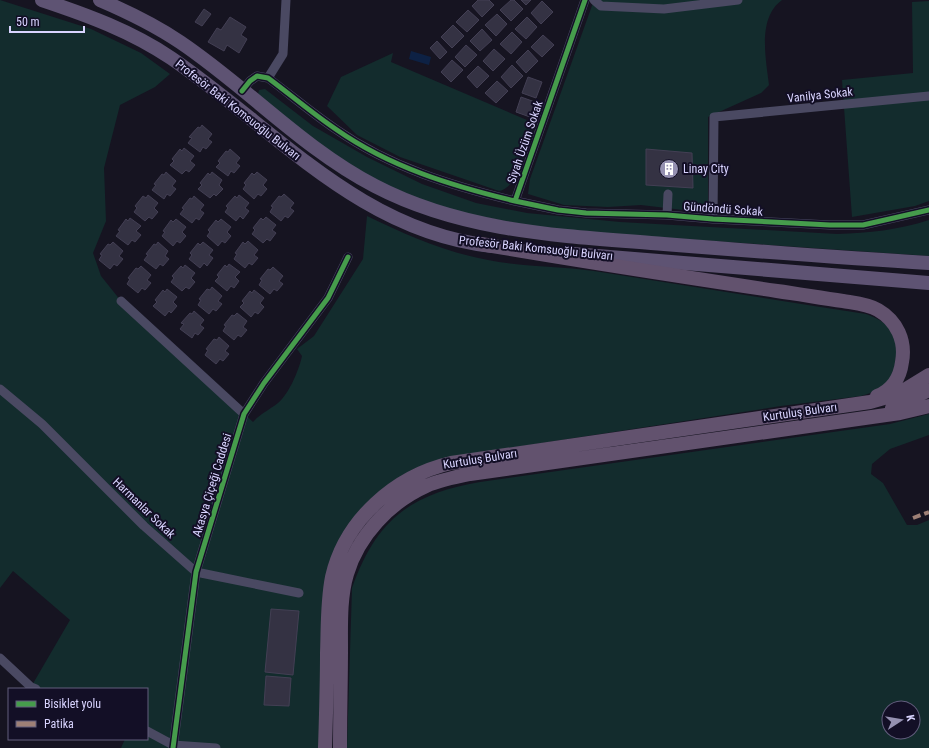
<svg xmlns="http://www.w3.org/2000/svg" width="929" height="748" viewBox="0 0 929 748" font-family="'Roboto Condensed',sans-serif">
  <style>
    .green { fill: #132c2d; fill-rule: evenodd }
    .water { fill: #0d2144 }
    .building { fill: #343243; stroke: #433f54 }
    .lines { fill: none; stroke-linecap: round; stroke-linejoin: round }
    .minor { stroke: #4a4962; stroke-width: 9 }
    .primary { stroke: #5e5373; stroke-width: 14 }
    .trunk { stroke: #62526e; stroke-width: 14 }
    .quiet { stroke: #9e8076; stroke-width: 4; stroke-dasharray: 8 4; stroke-linecap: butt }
    .cycleway-casing { stroke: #130f26; stroke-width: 8 }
    .cycleway { stroke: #469c4c; stroke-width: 5 }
    .labels { text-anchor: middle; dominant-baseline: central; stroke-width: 4; stroke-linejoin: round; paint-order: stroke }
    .street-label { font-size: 12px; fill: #d9d4ff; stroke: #130f26 }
    .poi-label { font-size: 12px; fill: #d9d4ff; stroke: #130f26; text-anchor: start }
  </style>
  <rect width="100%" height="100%" fill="#161421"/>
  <path class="green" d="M0,0L91,29L141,53L170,74L155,87L120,105L104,168L106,221L93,253L101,276L121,301L253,422C260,414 269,410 278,403C289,394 299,370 302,356L297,349L314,336L363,259L367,216C406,235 445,252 488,260C523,267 559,266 594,271C684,285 775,300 866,314C903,328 898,344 893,378L880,390L861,396L781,406L471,454L429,464L344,535L319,748H121L125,739H147V689H35L31,687L70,620L13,571L0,588Z
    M594,0H782C757,18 766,59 769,85L761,93L708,117V213L641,205L608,207L564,205L528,194L530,179Z
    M929,1V201L915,206L852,217L842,80L913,73L912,2Z
    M393,53L391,62L534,123C528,142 521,186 499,191L400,157L357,135L327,106L341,77Z
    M265,89L313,126L367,157L422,184L476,203L527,213L620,222L837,234C869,233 898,230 929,220V256L554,230L451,211L379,183L302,133L258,94L259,90Z
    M929,414V435L890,449L872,464L871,474L883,483L907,525H917L929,520V748H347L352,588C376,520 410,494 480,482L890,424ZM889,708H913V732H889Z"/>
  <path class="water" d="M411,51L431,57L429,65L409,59Z"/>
  <path class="building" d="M478,0H489L494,5L482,17L472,6Z
    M511,0H514L523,9L511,21L500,10Z
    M521,0H531L526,5Z
    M542,1L553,12L541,24L531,13Z
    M204,9L211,14L202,26L195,22Z
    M468,10L479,20L467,32L456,22Z
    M497,14L507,24L496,36L485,25Z
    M230,17L246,27L241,35L247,39L239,53L227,45L224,51L208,42L217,28L221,30Z
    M527,17L537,27L526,39L515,29Z
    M453,25L464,36L452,48L441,37Z
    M482,29L492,40L480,51L470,41Z
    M512,32L522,42L511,54L500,44Z
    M543,35L554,45L542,57L531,47Z
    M437,41L447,52L440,59L430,48Z
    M466,45L477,55L465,67L455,57Z
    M494,49L505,59L493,71L483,61Z
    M528,50L538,61L526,73L516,62Z
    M452,60L463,70L451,82L441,72Z
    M512,65L523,76L511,88L501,77Z
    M478,66L489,76L477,88L467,77Z
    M528,77L542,82L536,98L522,93Z
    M497,81L508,91L496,103L485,93Z
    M521,97L535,102L530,117L516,112Z
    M202,125L212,134L208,139L212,142L206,149L203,147L200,152L188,143L192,138L189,137L198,127L200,128Z
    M184,148L194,156L190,161L195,165L189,172L186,170L182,174L170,165L174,161L172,159L180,149L182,151Z
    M230,149L240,158L236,163L240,166L234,173L231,171L228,176L216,167L220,163L218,161L226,151L228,152Z
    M646,149L692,153L693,188L646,185Z
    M166,172L176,181L172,186L176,189L170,196L167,194L164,199L152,190L156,185L154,184L162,174L164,175Z
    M212,172L222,180L219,185L223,189L216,196L214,194L210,198L198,189L202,185L200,183L208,173L210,175Z
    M257,172L267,180L263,185L267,189L261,196L258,194L254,199L243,189L246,185L244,183L252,173L254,175Z
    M284,194L294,203L290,208L294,211L288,218L285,216L281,221L270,212L273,207L271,206L279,196L281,197Z
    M148,195L158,203L154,208L158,212L152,219L149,217L145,221L134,212L137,208L135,206L143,196L146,198Z
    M239,195L249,203L245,208L249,211L243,219L240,216L236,221L225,212L228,208L226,206L235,196L237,198Z
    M194,196L204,205L200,210L204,213L199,220L196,218L192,223L180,214L184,209L182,208L190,198L192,199Z
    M266,217L276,225L272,230L276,233L270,241L267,239L263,243L252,234L255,230L253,228L261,218L263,220Z
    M130,218L141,226L136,231L141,235L135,242L132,240L128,245L116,236L120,231L118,230L126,219L128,221Z
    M176,219L186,227L182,232L186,236L180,243L177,241L173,246L162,236L165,232L163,231L171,220L173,222Z
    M221,219L231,227L227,232L231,236L225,243L222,241L218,246L207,236L210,232L208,230L216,220L218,222Z
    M248,241L258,250L254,255L258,258L252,265L249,263L245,268L234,259L237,254L235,253L243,242L245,244Z
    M113,242L123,251L119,256L123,259L117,266L114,264L110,269L99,260L102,255L100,254L108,244L110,245Z
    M158,242L168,251L165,256L169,259L163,266L160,264L156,269L144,260L148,255L146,254L154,244L156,245Z
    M203,242L213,250L209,255L213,258L207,266L204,263L200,268L189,259L192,255L190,253L198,243L200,245Z
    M229,264L240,272L235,277L239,281L234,288L231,286L227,291L215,281L219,277L217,275L225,265L227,267Z
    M185,265L195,273L191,278L195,282L189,289L186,287L182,291L171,282L174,278L172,276L181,266L183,268Z
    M141,266L151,275L147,280L151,283L145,290L142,288L138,293L127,284L130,279L128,278L136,268L138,269Z
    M273,267L283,276L279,281L283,284L277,291L274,289L270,294L259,285L262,280L260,279L268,269L270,270Z
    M212,287L222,296L218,301L222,304L216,311L213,309L209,314L198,305L201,300L199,299L207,289L210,290Z
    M167,289L177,297L173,302L177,306L171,313L169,311L165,316L153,306L157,302L155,300L163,290L165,292Z
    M254,290L264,298L260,303L264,307L258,314L255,312L251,317L240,307L244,303L242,301L250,291L252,293Z
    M194,311L204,320L200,325L204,328L198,335L195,333L192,338L180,329L184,324L181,323L190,313L192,314Z
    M237,313L247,321L243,327L247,330L241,337L238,335L234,340L223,331L226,326L224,325L232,315L234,316Z
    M219,337L229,346L225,351L229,354L223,361L220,359L216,364L205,355L208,350L206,349L214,339L217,340Z
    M271,609L299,611L293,675L265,672Z
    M266,676L291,678L289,706L264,705Z"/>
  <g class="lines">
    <path class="minor" d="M594,0L601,6L664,9L738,0
      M268,78L283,54L286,0
      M242,91L250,81L257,76L268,78C291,95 313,114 337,130C390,167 452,186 515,201L585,0
      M515,201L558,210L586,213L667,215L713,219L830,225H863L929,210
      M667,215L668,194
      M713,219L714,117L929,96
      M121,301L244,414
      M0,389L42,424L144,526L196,572L299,593
      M0,658L31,687L36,689
      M147,731L173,745L216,748
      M173,748L196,572L244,414L264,383L328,298L348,257"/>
    <path class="primary" d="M42,0C87,15 131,31 171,58C274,128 360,232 492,246
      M100,0C128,12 155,25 180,42C247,87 302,148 375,186C465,233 566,236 664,244C752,251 841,258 929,263
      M573,254L929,283"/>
    <path class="trunk" d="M481,244C579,261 678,276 777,291C799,294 821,298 843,301C855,303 868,304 878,310C897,321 906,341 902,362C900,378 892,390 877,396
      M892,408L929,390
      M325,748C326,716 327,685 327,653C328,628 327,602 332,577C345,520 395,476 451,463L870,402L898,394L929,375
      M340,748C340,714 341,681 341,647C341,624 340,597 347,574C358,536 390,502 426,486C440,480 455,477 470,474L900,413L929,406"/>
    <path class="quiet" d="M913,518L929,512"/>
    <g class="cycleway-casing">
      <path id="cycleway" d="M242,91L250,81L257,76L268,78C291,95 313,114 337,130C390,167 452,186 515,201L585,0
        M515,201L558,210L586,213L667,215L713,219L830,225H863L929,210
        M173,748L196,572L244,414L264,383L328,298L348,257"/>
    </g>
    <use href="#cycleway" class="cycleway"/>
  </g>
  <defs>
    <g id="building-disc" transform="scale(1)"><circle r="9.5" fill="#9591b1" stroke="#130f26"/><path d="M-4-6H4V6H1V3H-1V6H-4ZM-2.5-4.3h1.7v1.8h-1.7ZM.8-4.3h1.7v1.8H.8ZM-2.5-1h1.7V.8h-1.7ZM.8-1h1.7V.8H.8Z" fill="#fff"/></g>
  </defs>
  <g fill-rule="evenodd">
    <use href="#building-disc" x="669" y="169"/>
  </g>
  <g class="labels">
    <g class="street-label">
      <text transform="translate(820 95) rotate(-6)">Vanilya Sokak</text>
      <text transform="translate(238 110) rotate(38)">Profesör Baki Komsuoğlu Bulvarı</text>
      <text transform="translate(525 142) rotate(-71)">Siyah Üzüm Sokak</text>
      <text transform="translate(723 209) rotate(4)">Gündöndü Sokak</text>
      <text transform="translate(536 248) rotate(6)">Profesör Baki Komsuoğlu Bulvarı</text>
      <text transform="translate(800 412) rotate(-8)">Kurtuluş Bulvarı</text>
      <text transform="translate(480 459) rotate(-9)">Kurtuluş Bulvarı</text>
      <text transform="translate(212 485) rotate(-73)">Akasya Çiçeği Caddesi</text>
      <text transform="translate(144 508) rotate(44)">Harmanlar Sokak</text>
    </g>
    <g class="poi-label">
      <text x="683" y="169">Linay City</text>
    </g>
  </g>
  <rect x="8" y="688" width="140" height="52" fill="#130f26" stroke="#625e7d"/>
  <rect x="16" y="701" width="20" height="6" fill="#469c4c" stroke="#625e7d"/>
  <text x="44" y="708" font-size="12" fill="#d9d4ff">Bisiklet yolu</text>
  <rect x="16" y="721" width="20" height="6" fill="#9e8076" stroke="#625e7d"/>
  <text x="44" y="728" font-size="12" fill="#d9d4ff">Patika</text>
  <g transform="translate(901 720) rotate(78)"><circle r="19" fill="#130f26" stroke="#625e7d"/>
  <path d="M0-3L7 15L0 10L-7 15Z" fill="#9591b1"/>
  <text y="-6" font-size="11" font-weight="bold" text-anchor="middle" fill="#d9d4ff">K</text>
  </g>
  <path d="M10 26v6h74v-6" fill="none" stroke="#d9d4ff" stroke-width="2"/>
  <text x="16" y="26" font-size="12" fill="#d9d4ff" stroke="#130f26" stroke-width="3" paint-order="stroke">50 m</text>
</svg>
